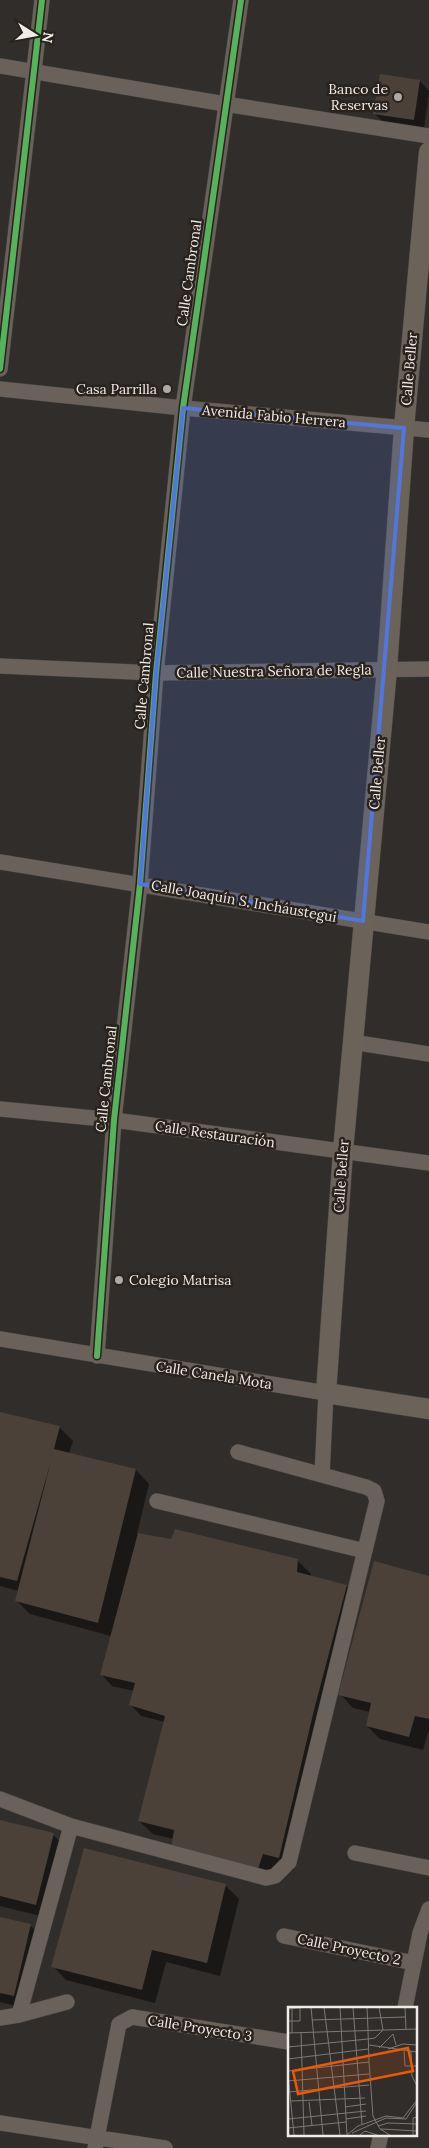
<svg xmlns="http://www.w3.org/2000/svg" width="429" height="2148" viewBox="0 0 429 2148" font-family="Lora,serif">
  <style>
    .shadow { fill: #0007 }
    .building { fill: #4b4138 }
    .lines { fill: none; stroke-linecap: round; stroke-linejoin: round }
    .minor-casing { stroke: #4a4845; stroke-width: 16 }
    .major-casing { stroke: #4a4845; stroke-width: 21 }
    .minor { stroke: #6a625a; stroke-width: 15 }
    .major { stroke: #6b625a; stroke-width: 20 }
    .cycleway-casing { stroke: #29221d; stroke-width: 9 }
    .cycleway { stroke: #56b35d; stroke-width: 6 }
    .marked { fill: #5276dc; fill-opacity: 0.2; stroke: #5276dc; stroke-width: 4; stroke-linejoin: round }
    .poi-dot { fill: #ada9a6; stroke: #29221d; stroke-width: 2 }
    .labels { text-anchor: middle; dominant-baseline: central; stroke-width: 5; stroke-linejoin: round; paint-order: stroke }
    .poi-label { font-size: 14px; fill: #f0ece8; stroke: #29221d; text-anchor: end }
    .street-label { font-size: 14px; fill: #f0ece8; stroke: #29221d }
    .inset-road { fill: none; stroke: #7d7976; stroke-width: 1 }
    .view { fill: #e8590c; fill-opacity: 0.15; stroke: #e8590c; stroke-width: 2.5 }
    .inset-edge { fill: none; stroke: #f0ece8; stroke-width: 2.5 }
  </style>
  <rect width="100%" height="100%" fill="#302d2a"/>
  <path class="shadow" d="M420,81L429,91L424,130L385,124L374,113Z
    M0,1413L59,1427L73,1441L69,1454L136,1470L149,1484L137,1534L297,1560L311,1574V1577L347,1586L360,1600L327,1724L293,1871L276,1867L271,1882L174,1839L153,1834L139,1821L165,1722L141,1716L131,1705L134,1691L112,1686L102,1675L111,1636L30,1614L17,1601L19,1591L0,1586Z
    M429,1577V1729L423,1750L380,1739L367,1726L370,1712L353,1708L340,1694Z
    M0,1821L53,1835L67,1848L49,1918L0,1906Z
    M225,1885L239,1899L220,1976L166,1962L155,2003L66,1980L53,1966Z
    M0,1918L30,1925L44,1939L28,2009L0,2002Z"/>
  <path class="building" d="M380,74L420,80L414,120L373,114Z
    M0,1412L60,1426L54,1449L136,1469L98,1623L15,1601L51,1461L17,1581L0,1577Z
    M175,1529L298,1559L297,1572L347,1585L314,1710L279,1858L263,1854L258,1869L171,1849L174,1830L138,1821L165,1716L129,1705L135,1683L100,1675L138,1533L171,1539Z
    M374,1561L429,1576V1719L415,1716L409,1737L366,1726L371,1703L338,1695Z
    M0,1820L54,1833L36,1905L0,1896Z
    M84,1848L226,1884L207,1963L152,1950L142,1990L51,1967Z
    M0,1917L31,1924L14,1996L0,1993Z"/>
  <g class="lines">
    <g class="minor-casing">
      <path id="minor" d="M0,66L225,104L429,136
        M0,369L42,0
        M0,389L183,408L429,430
        M0,666L156,673L429,669
        M0,862L429,932
        M352,1042L429,1054
        M0,1109L114,1120L429,1163
        M0,1339L326,1393L322,1475
        M97,1356L114,1120L140,884L156,673L183,408L241,0
        M157,1501L365,1551
        M0,1799L71,1826L266,1878L275,1876L289,1862L377,1501L374,1491L366,1487L238,1452
        M355,1853L429,1868
        M284,1936L414,1963
        M405,2008L420,1933L429,1909
        M19,2015L71,1826
        M0,2018L19,2015L67,2002
        M0,2123L165,2148
        M95,2148L119,2024L132,2017L289,2042
        M378,2148L381,2134"/>
    </g>
    <g class="major-casing">
      <path id="major" d="M429,152L404,428L387,669L343,1151L326,1393L429,1409"/>
    </g>
    <use href="#minor" class="minor"/>
    <use href="#major" class="major"/>
    <g class="cycleway-casing">
      <path id="cycleway" d="M0,369L42,0
        M97,1356L114,1120L140,884L156,673L183,408L241,0"/>
    </g>
    <use href="#cycleway" class="cycleway"/>
  </g>
  <path class="marked" d="M183,408L404,428L363,921L140,884L156,673Z"/>
  <g class="poi-dot">
    <circle cx="398" cy="97" r="5"/>
    <circle cx="167" cy="389" r="5"/>
    <circle cx="119" cy="1280" r="5"/>
  </g>
  <g class="labels">
    <g class="poi-label">
      <text x="388" y="89">Banco de<tspan x="388" dy="16">Reservas</tspan></text>
      <text x="157" y="389">Casa Parrilla</text>
      <text x="129" y="1280" text-anchor="start">Colegio Matrisa</text>
    </g>
    <g class="street-label">
      <text transform="translate(189 273) rotate(-82)">Calle Cambronal</text>
      <text transform="translate(409 369) rotate(-85)">Calle Beller</text>
      <text transform="translate(274 416) rotate(5)">Avenida Fabio Herrera</text>
      <text transform="translate(274 671) rotate(-1)">Calle Nuestra Señora de Regla</text>
      <text transform="translate(144 676) rotate(-85)">Calle Cambronal</text>
      <text transform="translate(377 773) rotate(-85)">Calle Beller</text>
      <text transform="translate(244 901) rotate(10)">Calle Joaquín S. Incháustegui</text>
      <text transform="translate(106 1079) rotate(-84)">Calle Cambronal</text>
      <text transform="translate(215 1134) rotate(8)">Calle Restauración</text>
      <text transform="translate(341 1176) rotate(-86)">Calle Beller</text>
      <text transform="translate(214 1375) rotate(9)">Calle Canela Mota</text>
      <text transform="translate(349 1949) rotate(12)">Calle Proyecto 2</text>
      <text transform="translate(200 2028) rotate(9)">Calle Proyecto 3</text>
    </g>
  </g>
  <g transform="translate(288 2007)">
    <rect width="129" height="129" fill="#302d2a"/>
    <path class="inset-road" d="M23,0L35,128M36,0L52,128M52,0L59,128M65,0L74,117M79,0L80,23M91,0L95,23M117,0L118,22M4,1V26M0,2L21,0M24,13L117,10M0,14H12V0M13,25L16,128M0,26L129,22M80,32L87,31L95,23M81,38L129,45M0,40L80,32M91,41L105,27L108,38M100,42L115,37L129,38M116,44L117,59H129M123,44L124,69L129,79M0,52L80,42M81,55L85,109L92,122L102,128M0,64L81,55L80,23M0,67L6,128M0,74L81,67M0,85L81,78M3,94L77,91M21,95L24,118M57,100L78,97M0,112L78,104M58,112L78,109M90,119L100,116L129,117M0,121L58,115M93,122L129,124M64,126L98,111L118,112L129,95M60,127L70,119L98,109L115,111L129,93M72,128L77,124L89,128M125,128V111L129,110"/>
    <path class="view" d="M120,41L125,64L10,87L5,64Z"/>
    <rect width="129" height="129" class="inset-edge"/>
  </g>
  <g transform="translate(35 35) rotate(101)" stroke="#29221d" stroke-width="4" paint-order="stroke">
  <path d="M0-4L9 19L0 12L-9 19Z" fill="#f0ece8"/>
  <text y="-8" font-size="14" font-weight="bold" text-anchor="middle" fill="#f0ece8">N</text>
  </g>
</svg>
